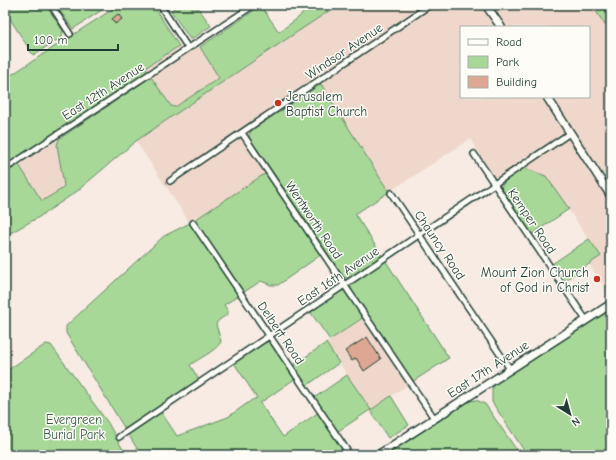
<svg xmlns="http://www.w3.org/2000/svg" width="616" height="460" viewBox="0 0 616 460" font-family="'Comic Neue',sans-serif">
  <style>
    .built { fill: #efd7cb; fill-rule: evenodd }
    .green { fill: #a8d898; stroke: #648a66 }
    .building { fill: #dda794; stroke: #1f3d34 }
    .lines { fill: none; stroke-linecap: round; stroke-linejoin: round }
    .street-casing { stroke: #1f3d34; stroke-width: 8 }
    .secondary-casing { stroke: #1f3d34; stroke-width: 10 }
    .street { stroke: #fdfcf7; stroke-width: 5 }
    .secondary { stroke: #fdfcf7; stroke-width: 7 }
    .poi-dot { fill: #c8321e; stroke: #fdfcf7; stroke-width: 1.5 }
    .labels { text-anchor: middle; dominant-baseline: central; stroke-width: 3; stroke-linejoin: round; paint-order: stroke }
    .street-label { font-size: 13px; fill: #1f3d34; stroke: #fdfcf7 }
    .poi-label { font-size: 13px; fill: #1f3d34; stroke: #fdfcf7; text-anchor: start }
    .park-label { font-size: 13px; fill: #3a5c48; stroke: #fdfcf7 }
  </style>
  <rect width="100%" height="100%" fill="#f7ebe3"/>
  <filter id="ink" filterUnits="userSpaceOnUse"><feTurbulence type="fractalNoise" baseFrequency=".025" numOctaves="2"/><feDisplacementMap in="SourceGraphic" scale="8" xChannelSelector="R" yChannelSelector="G"/><feConvolveMatrix kernelMatrix="1 2 1 2 8 2 1 2 1" color-interpolation-filters="sRGB"/></filter>
  <g filter="url(#ink)">
    <path class="built" d="M338,5H592L605,25L611,21V297L589,264L600,256L546,176L506,180L501,187L470,139L389,192L321,84L252,130L249,135L250,139L271,170L190,223L136,141L258,58ZM461,27H589V97H461Z
      M190,39H192L200,47L219,77L175,107L171,106L145,69Z
      M59,139L57,145L64,185L62,189L42,201L19,165Z
      M368,315L412,382L371,410L326,343Z"/>
    <path class="green" d="M5,5H46L63,31L62,37L33,55L5,11Z
      M56,5H103L105,8L73,29Z
      M119,5H153L179,46L145,68L148,73L5,166V79Z
      M177,5H196L211,26L192,39H190L171,11Z
      M310,5H338L258,58L136,141L76,192L39,217L5,236V173L19,165L42,201L62,189L64,185L57,145L59,139L151,77L171,106L175,107L219,78L200,47L261,6L279,32L298,18Z
      M592,5H611V21L605,25Z
      M321,84L389,192L355,214L382,256L351,278H344L300,212L250,139L249,135L252,130Z
      M524,168L546,176L569,209L531,235L505,196L501,187L506,180Z
      M266,173L322,254L278,285H271L261,281L224,305L228,311V314L219,320L216,324L221,342C213,353 201,357 190,365L199,380L133,427L135,430L161,412L177,436L228,417L252,400L257,398L234,363L265,343L269,342L272,344L296,378L260,403L283,437L319,412L347,455H141L66,333V326L164,236L190,223Z
      M589,239L601,256L564,281L552,264Z
      M385,260L449,358L412,382L351,291V285L353,282Z
      M340,291H345L347,293L364,317L330,340L311,313L313,310Z
      M611,309V454L608,455H527L492,402V389L496,383Z
      M326,343L339,363L306,386L292,366Z
      M46,344L51,345L108,423L126,455H5V372Z
      M347,375L371,410L391,396L409,425L388,438L370,410L337,432L314,398Z
      M476,400L485,404L520,455H386L470,401Z"/>
    <path class="building" d="M118,14L122,19L115,24L112,19Z
      M367,337L381,359L364,371L356,358L352,361L345,351Z"/>
    <g class="lines">
      <g class="street-casing">
        <path id="street" d="M51,5L70,34
          M160,5L188,48
          M242,133L434,418
          M474,154L586,320
          M5,169L254,5
          M170,181L430,5
          M391,193L510,369
          M193,223L350,455
          M119,437L570,133"/>
      </g>
      <g class="secondary-casing">
        <path id="secondary" d="M486,5L501,27
          M547,97L611,196
          M378,455L611,304"/>
      </g>
      <use href="#street" class="street"/>
      <use href="#secondary" class="secondary"/>
    </g>
  </g>
  <g class="poi-dot">
    <circle cx="278" cy="103" r="4"/>
    <circle cx="597" cy="279" r="4"/>
  </g>
  <g class="labels">
    <g class="street-label">
      <text transform="translate(344 51) rotate(-34)">Windsor Avenue</text>
      <text transform="translate(103 91) rotate(-33)">East 12th Avenue</text>
      <text transform="translate(314 220) rotate(56)">Wentworth Road</text>
      <text transform="translate(532 221) rotate(56)">Kemper Road</text>
      <text transform="translate(440 245) rotate(56)">Chauncy Road</text>
      <text transform="translate(338 276) rotate(-34)">East 16th Avenue</text>
      <text transform="translate(281 333) rotate(56)">Delbert Road</text>
      <text transform="translate(488 369) rotate(-33)">East 17th Avenue</text>
    </g>
    <g class="poi-label">
      <text x="286" y="96">Jerusalem<tspan x="286" dy="15">Baptist Church</tspan></text>
      <text x="589" y="272" text-anchor="end">Mount Zion Church<tspan x="589" dy="15">of God in Christ</tspan></text>
    </g>
    <g class="park-label">
      <text x="74" y="419">Evergreen<tspan x="74" dy="15">Burial Park</tspan></text>
    </g>
  </g>
  <rect width="616" height="460" fill="none" stroke="#fdfcf7" stroke-width="20"/>
  <rect x="10" y="10" width="596" height="440" fill="none" stroke="#1f3d34" stroke-width="1.5" filter="url(#ink)"/>
  <rect x="460" y="26" width="130" height="72" fill="#fdfcf7" stroke="#a4b0a9"/>
  <rect x="468" y="39" width="20" height="6" fill="#fdfcf7" stroke="#a4b0a9"/>
  <text x="496" y="46" font-size="12" fill="#1f3d34">Road</text>
  <rect x="468" y="56" width="20" height="12" fill="#a8d898" stroke="#a4b0a9"/>
  <text x="496" y="66" font-size="12" fill="#1f3d34">Park</text>
  <rect x="468" y="76" width="20" height="12" fill="#dda794" stroke="#a4b0a9"/>
  <text x="496" y="86" font-size="12" fill="#1f3d34">Building</text>
  <g transform="translate(570 414) rotate(143)" stroke="#fdfcf7" stroke-width="3" paint-order="stroke">
  <path d="M0-3L7 15L0 10L-7 15Z" fill="#1f3d34"/>
  <text y="-6" font-size="11" font-weight="bold" text-anchor="middle" fill="#1f3d34">N</text>
  </g>
  <path d="M28 44v6h90v-6" fill="none" stroke="#1f3d34" stroke-width="2"/>
  <text x="34" y="44" font-size="12" fill="#1f3d34" stroke="#fdfcf7" stroke-width="3" paint-order="stroke">100 m</text>
</svg>
